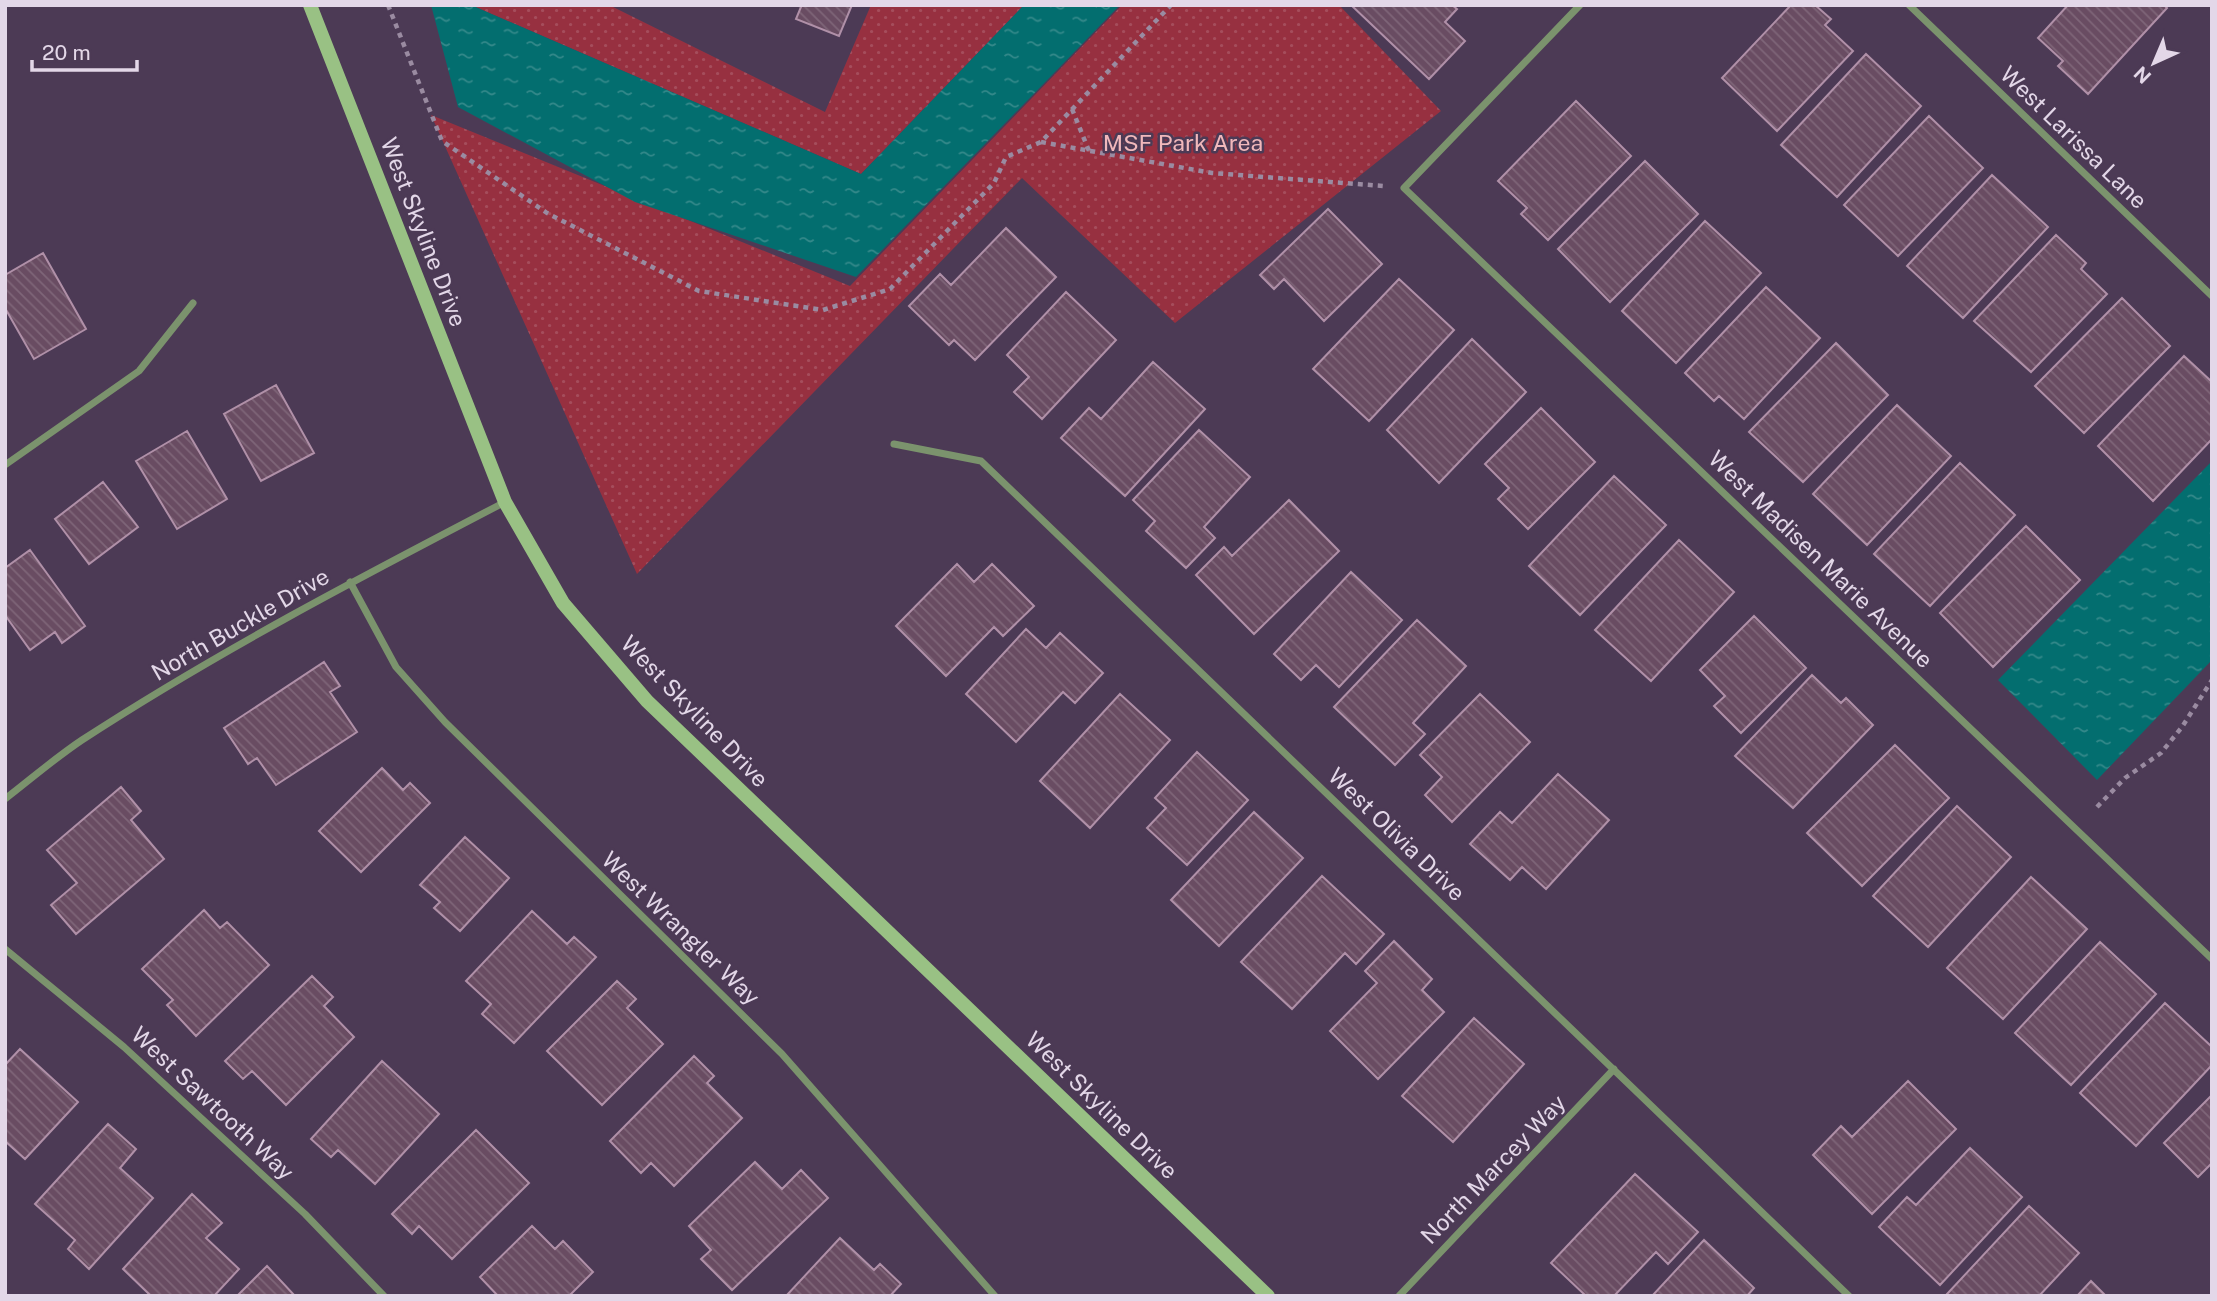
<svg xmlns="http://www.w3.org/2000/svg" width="2217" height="1301" viewBox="0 0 2217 1301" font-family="'Public Sans',sans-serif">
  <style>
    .grass { fill: url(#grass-dots) }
    .water { fill: url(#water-ripples) }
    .building { fill: url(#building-back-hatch); stroke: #b090a8; stroke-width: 2 }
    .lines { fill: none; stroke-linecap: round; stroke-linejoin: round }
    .path { stroke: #9a8ba1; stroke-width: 4.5; stroke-dasharray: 5 5; stroke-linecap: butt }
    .street { stroke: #7b936d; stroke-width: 7 }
    .secondary { stroke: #99c184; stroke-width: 14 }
    .labels { text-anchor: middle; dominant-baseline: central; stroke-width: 5; stroke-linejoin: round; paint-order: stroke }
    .street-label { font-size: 23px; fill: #e3d7e8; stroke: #4c3a55 }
    .park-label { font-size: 23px; fill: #f1b8bb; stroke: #4c3a55 }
  </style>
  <defs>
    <pattern id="grass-dots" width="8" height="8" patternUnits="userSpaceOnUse" patternTransform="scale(1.75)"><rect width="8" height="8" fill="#973040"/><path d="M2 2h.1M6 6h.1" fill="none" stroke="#a54d5c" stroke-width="1.8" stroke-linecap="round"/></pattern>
    <pattern id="water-ripples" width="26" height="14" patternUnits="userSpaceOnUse" patternTransform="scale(1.75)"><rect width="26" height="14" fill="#036e6f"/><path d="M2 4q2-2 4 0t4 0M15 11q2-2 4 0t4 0" fill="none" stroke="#34898a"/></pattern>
    <pattern id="building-back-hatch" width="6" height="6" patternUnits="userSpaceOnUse" patternTransform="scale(1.75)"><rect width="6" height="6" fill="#694c62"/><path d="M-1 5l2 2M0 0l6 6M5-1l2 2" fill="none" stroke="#7e6578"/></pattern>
  </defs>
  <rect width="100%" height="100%" fill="#4c3a55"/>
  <path class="grass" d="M471,5H609L825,112L871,5H1024L861,174Z
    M1122,5H1339L1441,111L1175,323L1022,178L637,574L431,115L850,286Z"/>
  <path class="water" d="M431,5H471L861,174L1024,5H1120L856,277L635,202L458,107Z
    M2212,461V660L2097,780L1998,680Z"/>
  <path class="building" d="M797,5H852L839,36L796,19L801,7Z
    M1351,5H1452L1457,9L1445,22L1465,41L1429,79Z
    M1791,5H1815L1831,19L1825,25L1853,51L1777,131L1722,78Z
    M2068,5H2164L2167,8L2088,94L2058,66L2063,61L2038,38Z
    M1866,54L1921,106L1837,197L1781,145Z
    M1576,101L1631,156L1548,240L1521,214L1527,208L1498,181Z
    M1929,116L1983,168L1898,256L1844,205Z
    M1645,161L1698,214L1610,302L1558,249Z
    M1992,175L2048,227L1963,318L1907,266Z
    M1328,209L1382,264L1324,321L1284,279L1274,289L1260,275Z
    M1705,221L1761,273L1676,363L1622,311Z
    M1006,228L1056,277L975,360L954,340L949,345L909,306L940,274L951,285Z
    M2056,235L2086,263L2081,269L2107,294L2031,372L1974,321Z
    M43,253L86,329L34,359L5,308V275Z
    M1399,279L1454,330L1369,421L1313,369Z
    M1766,287L1820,338L1744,419L1719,396L1714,401L1685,373Z
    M1066,292L1116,340L1042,419L1014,392L1029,377L1007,355Z
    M2122,298L2170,346L2084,433L2035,386Z
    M1472,339L1526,392L1439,483L1387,430Z
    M1836,343L1888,395L1803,482L1749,432Z
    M2184,356L2212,382V439L2153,501L2098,446Z
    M1153,362L1205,409L1125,496L1061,438L1089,408L1101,419Z
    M276,385L314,453L261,481L224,414Z
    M1897,405L1951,456L1867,545L1813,494Z
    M1541,408L1595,462L1528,529L1498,499L1509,488L1485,464Z
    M1199,430L1250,477L1204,527L1215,538L1186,568L1146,531L1155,521L1133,500Z
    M187,431L227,499L177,529L136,461Z
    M1960,463L2015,515L1930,606L1874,554Z
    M1614,476L1666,525L1580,615L1529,566Z
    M103,482L138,527L89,564L55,519Z
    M1289,500L1339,551L1254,634L1196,575L1224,547L1232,556Z
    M2026,526L2080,580L1993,667L1940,613Z
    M1679,540L1734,592L1651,681L1595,630Z
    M30,550L85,626L62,643L55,632L30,650L5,615V568Z
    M957,564L974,582L992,564L1034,606L1003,636L994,627L946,676L896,626Z
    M1351,572L1402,620L1339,687L1316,665L1301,680L1274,654Z
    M1754,616L1806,668L1741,733L1714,706L1725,696L1700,670Z
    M1417,620L1466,666L1413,723L1425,734L1395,765L1334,707Z
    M1026,629L1046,648L1060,633L1103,673L1075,703L1063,692L1016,742L966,694Z
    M324,662L340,686L330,692L357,732L276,785L257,758L248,764L224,728Z
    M1812,675L1841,703L1846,698L1873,725L1793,808L1735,756Z
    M1120,694L1170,740L1090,828L1040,781Z
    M1480,694L1530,742L1452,822L1425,795L1442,777L1420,755Z
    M1895,745L1949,798L1862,886L1807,833Z
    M1197,752L1248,800L1187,865L1147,828L1166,808L1155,798Z
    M382,768L403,790L410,783L430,803L361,872L319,831Z
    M1558,774L1609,820L1546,889L1522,867L1510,880L1470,844L1500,812L1512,823Z
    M121,787L141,811L131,820L164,859L76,934L51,905L77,883L47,850Z
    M1957,806L2011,857L1928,947L1873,896Z
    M1254,812L1303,858L1219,946L1171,900Z
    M465,837L509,878L460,931L434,908L440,902L420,885Z
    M1322,876L1384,934L1356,964L1345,953L1292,1009L1241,962Z
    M2031,877L2087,929L2003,1019L1947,968Z
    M204,910L220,928L227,922L269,965L196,1036L167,1005L173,1000L142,969Z
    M532,911L567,944L574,937L596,957L514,1043L482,1014L491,1004L466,981Z
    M1394,941L1432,979L1422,990L1444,1012L1378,1079L1330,1031L1377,983L1365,971Z
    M2100,942L2156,994L2071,1085L2015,1033Z
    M312,976L333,997L324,1006L354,1037L286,1105L252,1071L243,1079L225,1061Z
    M617,981L636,999L627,1008L663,1044L602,1105L547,1051Z
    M2165,1003L2212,1047V1065L2136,1146L2080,1093Z
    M1474,1018L1524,1064L1453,1142L1402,1096Z
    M20,1049L78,1102L25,1159L5,1141V1065Z
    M694,1056L714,1076L707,1083L742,1118L674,1186L651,1163L641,1173L610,1141Z
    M382,1061L439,1114L375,1184L338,1150L331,1157L311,1139Z
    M1908,1081L1956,1129L1872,1214L1813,1155L1841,1126L1852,1137Z
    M2212,1095V1167L2210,1165L2198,1177L2164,1143Z
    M108,1124L136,1149L120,1168L153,1198L89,1269L68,1249L75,1240L35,1204Z
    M476,1130L529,1183L452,1259L419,1226L412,1234L392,1214Z
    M1970,1148L2022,1197L1940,1285L1879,1227L1907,1197L1916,1205Z
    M755,1162L782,1189L801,1170L828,1198L732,1290L701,1259L711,1250L689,1226Z
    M1635,1174L1698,1232L1668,1264L1656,1252L1614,1296H1586L1551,1263Z
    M192,1194L222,1223L206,1238L239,1269L214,1296H151L123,1269Z
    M2029,1206L2079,1253L2039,1296H1949L1947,1294Z
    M532,1226L555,1249L563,1241L593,1272L569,1296H498L480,1277Z
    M840,1238L874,1270L880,1264L901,1284L890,1296H786Z
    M1704,1240L1754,1288L1747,1296H1652Z
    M267,1266L295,1296H237Z
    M2091,1281L2106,1296H2077Z"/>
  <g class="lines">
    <path class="path" d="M388,5L442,141L547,213L699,291L823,310L890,289L994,183L1006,157L1041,142L1171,5
      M1072,109L1089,151
      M1041,142L1212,173L1383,186
      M2097,807L2125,778L2161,753L2182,727L2212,680"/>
    <path class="street" d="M1580,5L1404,188L2212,959
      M1909,5L2212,296
      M894,444L981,461L1849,1296
      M5,465L139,371L193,303
      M350,582L396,667L445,722L782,1054L995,1296
      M5,799C31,779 55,758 82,740C217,652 361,577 505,502
      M5,949L124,1047L305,1214L384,1296
      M1399,1296L1614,1069"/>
    <path class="secondary" d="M310,5L505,502L563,603L647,701L1268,1296"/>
  </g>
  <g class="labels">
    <g class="street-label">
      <text transform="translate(2074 137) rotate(44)">West Larissa Lane</text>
      <text transform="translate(424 232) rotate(69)">West Skyline Drive</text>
      <text transform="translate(1821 559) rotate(44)">West Madisen Marie Avenue</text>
      <text transform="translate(240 624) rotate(-30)">North Buckle Drive</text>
      <text transform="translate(695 711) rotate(46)">West Skyline Drive</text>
      <text transform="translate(1397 834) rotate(44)">West Olivia Drive</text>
      <text transform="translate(681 928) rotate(44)">West Wrangler Way</text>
      <text transform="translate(213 1103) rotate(43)">West Sawtooth Way</text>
      <text transform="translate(1102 1105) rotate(44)">West Skyline Drive</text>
      <text transform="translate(1493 1169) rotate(-46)">North Marcey Way</text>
    </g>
    <g class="park-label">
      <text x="1183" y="142">MSF Park Area</text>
    </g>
  </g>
  <rect width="2217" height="1301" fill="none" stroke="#e3d7e8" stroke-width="14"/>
  <g transform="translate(2154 63) rotate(224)" stroke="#4c3a55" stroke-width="5" paint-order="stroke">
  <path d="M0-5L12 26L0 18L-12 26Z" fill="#e3d7e8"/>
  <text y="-10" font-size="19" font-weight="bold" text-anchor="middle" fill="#e3d7e8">N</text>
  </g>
  <path d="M32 60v10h105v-10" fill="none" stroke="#e3d7e8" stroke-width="3.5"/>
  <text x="42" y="60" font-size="21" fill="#e3d7e8" stroke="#4c3a55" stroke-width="5" paint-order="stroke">20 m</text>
</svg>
